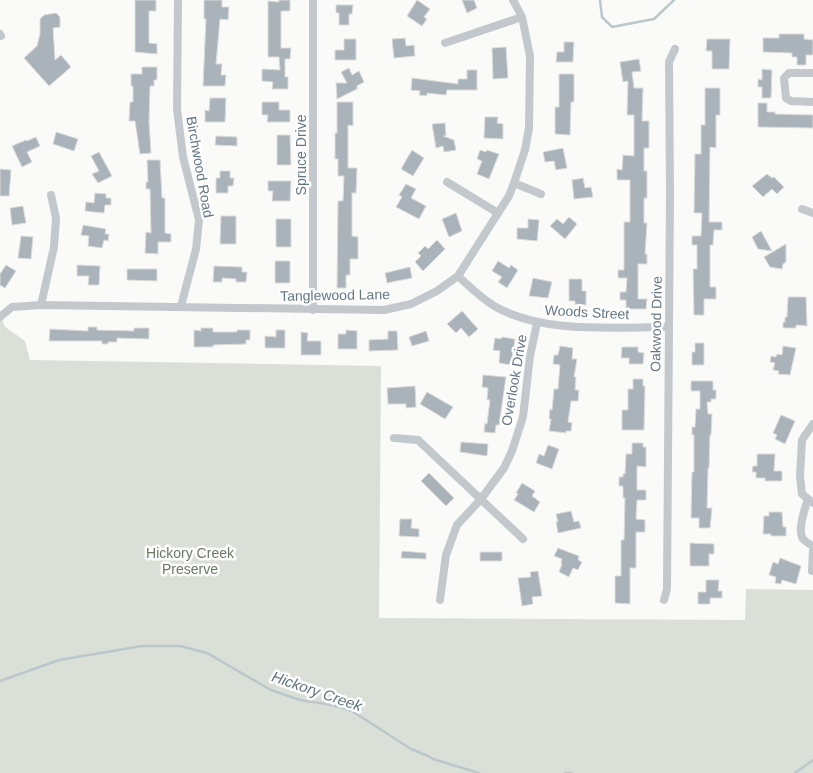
<svg xmlns="http://www.w3.org/2000/svg" width="813" height="773" viewBox="0 0 813 773" font-family="Arial,sans-serif">
  <style>
    .green { fill: #dadfd7 }
    .lines { fill: none; stroke-linecap: round; stroke-linejoin: round }
    .stream { stroke: #bbc7cb; stroke-width: 2.5 }
    .building { fill: #aab3b9; stroke: #dcdcda }
    .minor { stroke: #c3c8cc; stroke-width: 8 }
    .labels { text-anchor: middle; dominant-baseline: central; stroke-width: 5; stroke-linejoin: round; paint-order: stroke }
    .street-label { font-size: 14px; fill: #657683; stroke: #fff }
    .park-label { font-size: 14px; fill: #687a64; stroke: #fff }
    .water-label { font-size: 15px; font-style: italic; fill: #60757c; stroke: #fff }
  </style>
  <rect width="100%" height="100%" fill="#fafaf8"/>
  <path class="green" d="M0,315L5,327L25,341L30,360L381,366L379,618L745,620L746,589L813,590V773H0Z"/>
  <g class="lines">
    <path class="stream" d="M600,0L602,17L612,27L654,19L674,0
      M0,681L59,660L142,646H180L207,653L271,690L300,700L332,705L352,711L411,749L428,756L433,759L479,773
      M565,773H572
      M795,773L813,760"/>
  </g>
  <path class="building" d="M135,0H156V11H149V43L157,44V54L135,52Z
    M204,0H222V7H229L228,20L220,19L216,64H222L221,75H226L225,86H203L206,19H204Z
    M279,0H290V11H281V48H291L290,59H285V77H288V89H272L273,82L262,81V69L280,70L279,57H268V1L279,2Z
    M417,0L430,9L424,17L427,19L422,26L407,16Z
    M462,0H474L477,8L467,13Z
    M336,5H353L352,14H349V25H339V13H336Z
    M56,13L60,17V27L53,28L55,60L61,55L71,67L49,86L24,58L37,46L40,34V19L44,15Z
    M779,34H804V39L813,40V55H806V65H797V57H792V53L763,52V38H779Z
    M405,38L406,46L414,45L415,56L394,58L392,39Z
    M344,39H356V60H335V50H344Z
    M707,39H730L729,69H712V51H706Z
    M564,42H574L573,62H556L557,52H564Z
    M506,47L508,78L493,79L492,48Z
    M639,59L641,71L632,72L634,88H643L642,121H649V148H644V171H647V198H644V223H647L645,254H647V264H638V299H647L646,309H626V300H620V292H626L627,278H618V270H624V222H630V180H617V169L622,170L623,155L634,156V115H627L628,81L623,82L620,62Z
    M142,67H157V80H154V86H150L149,121L151,153L140,154L135,121H129L130,102H133V86H131V74H142Z
    M349,68L352,75L359,71L364,82L357,86V89L337,99L336,83H347L341,72Z
    M762,69L772,70L771,98H762V87H758V79L762,80Z
    M467,70H477V90H447L446,95L427,93V96L419,95L420,91L411,90L412,78L458,84V79H467Z
    M559,74H574V102H571L570,135L555,134V107H559Z
    M705,88H720V115H716V148L710,147L709,222H722V230H714L713,245H710V287H716V299H704V315H694L693,269H697V245H692V236H701L702,213H694L695,154H701V125H705Z
    M210,98H226L225,122H205V110L209,111Z
    M262,102H279V110H290V122H267L268,115H262Z
    M337,102H353V126L348,125V168H357L356,193H352V236L358,237V259H350V275H346V288H337L338,201H343L344,176H338V159H335V133H337Z
    M758,103H767V112H775V114L813,115V128L758,127Z
    M485,117H498L497,123L503,124V139L484,138Z
    M445,123L446,136H443L454,140L456,150L444,152L443,146L436,148L432,124Z
    M56,132L78,139L74,151L53,144Z
    M277,135H290L291,165H277Z
    M216,136L237,137V146L215,145Z
    M36,137L40,146L27,152L32,162L22,167L12,146L26,140L27,141Z
    M563,148L567,168L556,170L554,161L545,162L543,152Z
    M412,150L424,158L413,176L401,169Z
    M480,150L486,152L487,150L499,154L489,179L477,174L482,161L477,159Z
    M99,152L112,176L98,183L92,174L99,171L91,156Z
    M147,160H160L162,198H165V233L171,234V242H158V254L145,253L146,232L151,233L150,189H146V182H148Z
    M0,169L11,170L9,196H0Z
    M220,171H230V178H234L233,186H228V193H216V178H220Z
    M767,174L772,178L774,177L784,187L777,194L772,189L763,197L752,186Z
    M583,178L585,188L591,187L593,197L574,199L572,180Z
    M268,181H291L290,201H272L273,191H268Z
    M406,184L416,189L411,198L426,206L419,219L396,207L402,197L399,195Z
    M95,193L106,194V198H111V205H105L104,213L85,211L86,202L94,203Z
    M23,206L26,223L12,225L10,208Z
    M456,213L462,231L449,237L442,219Z
    M221,216H236V244H220Z
    M569,217L577,224L565,239L550,226L557,219L563,224Z
    M276,219H291V247H276Z
    M528,219L539,220L537,241L517,239V228H528Z
    M83,225L106,229L105,234H109L108,241L104,240L102,248L88,246L89,236L81,235Z
    M761,231L772,251L758,249L752,237Z
    M21,236L33,237L31,259L18,258Z
    M437,240L445,249L423,271L415,262L421,256L418,253L425,246L428,249Z
    M786,244V262L783,264L782,269L770,267L764,257Z
    M275,261H290V283H275Z
    M498,261L509,268L511,265L518,270L507,288L498,282L502,277L492,271Z
    M6,265L16,271L5,288L0,285V274Z
    M77,265L100,266L99,285H88L89,276H77Z
    M214,266L242,267V272H247L246,282H236V279L222,278V282H213Z
    M410,267L412,278L387,283L385,273Z
    M127,269H157V281L127,280Z
    M533,278L552,282L548,298L529,296Z
    M569,279H582V291H586V305L575,304V301H569Z
    M788,297H806L807,326L796,325V328H783V322H785V317H787Z
    M462,311L478,329L469,337L461,328L456,333L447,324Z
    M88,327H97V330L134,331V328H149V339L117,338V342H108V344H102V341H49L50,329L88,331Z
    M201,328H213V332H237V330H250V340H246V344L213,345V347H194V330L201,331Z
    M276,330H285V348H265V336L276,337Z
    M346,330L357,331V349H338V334H346Z
    M388,331H397L398,350L369,351V340L388,339Z
    M426,331L429,341L412,346L409,337Z
    M301,332L308,333L307,341H321V355H301Z
    M502,337L515,339L511,365L499,363L500,351L493,350L495,338L501,339Z
    M695,343H704V365H692V352H695Z
    M560,346L573,348L572,359H577L574,377H576L575,390H579L578,401H571L568,422L572,423L571,431H566V433L549,431L551,419H549L550,409L552,410L554,389H558L560,365L553,364L554,355H558Z
    M783,346L796,348L790,375L778,374L779,371L773,370L775,363L770,362L771,356L776,357L777,354L782,355Z
    M622,347H638V352L644,353L643,364H629V358H621Z
    M483,375L506,377L499,425H496L495,433L484,432L485,423L487,424L490,400H487L488,388L482,387Z
    M633,379H643V386H645L644,430H622V410H628V389H633Z
    M691,381H713V390H716V399H711V402H707L708,414H712L711,435H710L709,468H708L707,508H712L710,528H699V518H691L692,472H694V435H692V427H695L696,409H700V391H691Z
    M415,386L416,407L406,408V404H388L387,388Z
    M427,392L453,407L445,419L420,404Z
    M781,415L795,421L785,444L775,439L777,435L773,433Z
    M461,442L488,444L487,456L460,452Z
    M632,443H643V447H646V467L637,466V490H646V500H637L636,519L645,520V532H636V568H630V604L615,603V576H621V540H624L625,498H623V486H619V477H623V474H625L626,454H632Z
    M548,445L559,449L552,469L536,463L539,454L544,456Z
    M757,454H775L774,471H782V481H765V478H756V472H752L753,466H757Z
    M429,473L454,498L446,506L421,481Z
    M522,483L535,491L532,496L540,502L534,512L514,500L518,494L516,493Z
    M571,511L574,522L579,521L581,528L558,533L556,522H558L556,514Z
    M769,512H782L783,527H786V536H771V534H763L764,516H769Z
    M400,519H412L411,528L419,529V537L399,536Z
    M690,543L714,544V554H709V566H690Z
    M558,548L579,556L578,560L582,562L578,570L573,568L569,577L559,572L562,564L561,563L562,559L554,556Z
    M402,551L426,553V559L401,558Z
    M480,552H502V561H480Z
    M780,558L801,566L796,584L782,580L781,584L775,583L776,577L769,575L773,562L778,564Z
    M538,571L542,596L532,597L533,604L522,606L518,578L531,577L530,572Z
    M706,580H719L718,591H722V598H710V604H698V592H706Z"/>
  <g class="lines">
    <path class="minor" d="M178,0L177,109L183,157L199,220L196,249L181,306
      M0,34L1,36
      M445,43L522,17
      M813,73H789L784,78L786,98L791,101L813,102
      M447,182L498,213
      M514,183L541,194
      M802,209L813,213
      M458,276C470,287 482,299 496,307C544,334 615,327 669,327
      M41,305L54,247L56,218L51,195
      M313,310V0
      M0,317L12,307L41,305L384,310L411,304L437,291L458,276L509,196L514,183L525,150L529,128L530,56L522,17L513,0
      M813,424L802,440L800,476L802,494L813,503
      M394,438L418,440L523,539
      M808,499C805,508 797,530 803,539C806,542 809,544 813,546
      M812,571L813,549
      M440,600L446,555L457,525L481,499L504,468L512,451L523,417L530,356L537,323
      M664,600L667,589L670,193L669,62L675,49"/>
  </g>
  <g class="labels">
    <g class="street-label">
      <text transform="translate(301 155) rotate(-90)">Spruce Drive</text>
      <text transform="translate(200 167) rotate(80)">Birchwood Road</text>
      <text transform="translate(335 295) rotate(-1)">Tanglewood Lane</text>
      <text transform="translate(587 312) rotate(3)">Woods Street</text>
      <text transform="translate(656 324) rotate(-89)">Oakwood Drive</text>
      <text transform="translate(514 380) rotate(-80)">Overlook Drive</text>
    </g>
    <g class="park-label">
      <text x="190" y="553">Hickory Creek<tspan x="190" dy="16">Preserve</tspan></text>
    </g>
    <g class="water-label">
      <text transform="translate(317 691) rotate(19)">Hickory Creek</text>
    </g>
  </g>
</svg>
